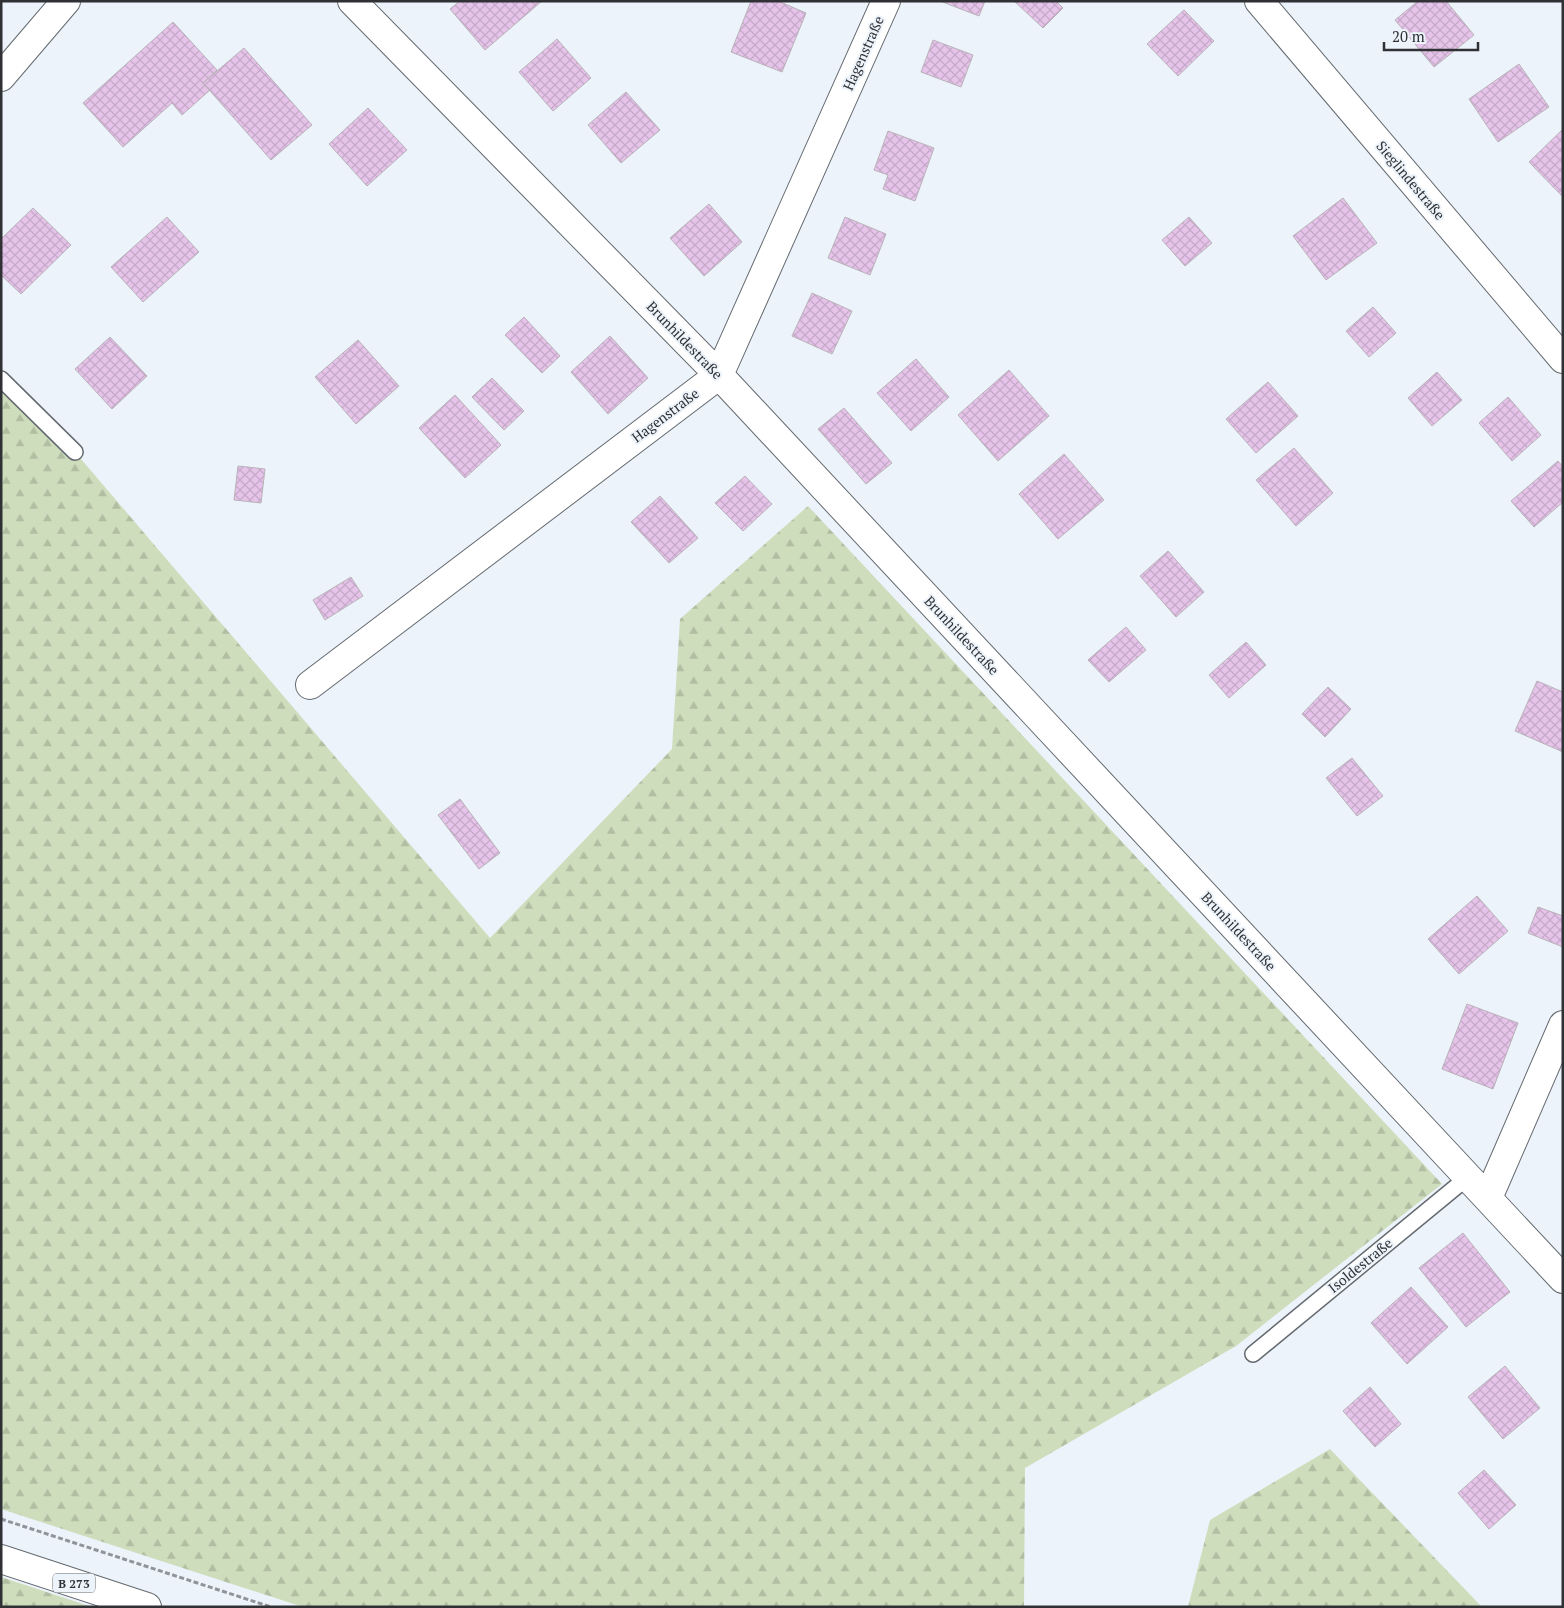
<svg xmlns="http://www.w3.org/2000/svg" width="1564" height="1608" viewBox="0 0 1564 1608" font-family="'PT Serif',serif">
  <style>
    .forest { fill: url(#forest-firs) }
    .building { fill: url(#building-cross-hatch); stroke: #b9b3b9 }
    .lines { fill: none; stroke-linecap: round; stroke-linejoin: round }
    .lane-casing { stroke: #646a6f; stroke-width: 18 }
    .street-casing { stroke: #646a6f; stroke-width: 30 }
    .primary-casing { stroke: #646a6f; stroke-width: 30 }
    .path { stroke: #90949a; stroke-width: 3; stroke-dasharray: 5 2.5; stroke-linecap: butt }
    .lane { stroke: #fff; stroke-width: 15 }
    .street { stroke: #fff; stroke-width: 28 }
    .primary { stroke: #fff; stroke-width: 28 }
    .labels { text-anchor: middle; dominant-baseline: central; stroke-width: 4; stroke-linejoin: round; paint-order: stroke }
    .shield { fill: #ecf3fa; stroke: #686b6f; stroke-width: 1 }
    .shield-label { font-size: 12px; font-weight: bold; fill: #2f3134 }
    .street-label { font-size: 14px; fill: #2f3134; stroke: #ecf3fa }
  </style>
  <defs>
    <pattern id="forest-firs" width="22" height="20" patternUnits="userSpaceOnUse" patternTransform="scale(1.25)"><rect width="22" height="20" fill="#ceddbc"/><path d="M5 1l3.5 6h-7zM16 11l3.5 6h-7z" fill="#b1bea2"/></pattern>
    <pattern id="building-cross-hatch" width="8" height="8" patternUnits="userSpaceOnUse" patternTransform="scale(1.25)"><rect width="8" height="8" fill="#e6c4ea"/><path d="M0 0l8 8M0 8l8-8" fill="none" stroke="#c6a9c9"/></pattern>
  </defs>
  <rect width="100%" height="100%" fill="#ecf3fa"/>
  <path class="forest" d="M1,385L75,452L490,938L672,749L680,619L808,506L1442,1184L1236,1346L1025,1468L1024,1607H303L1,1509Z
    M1330,1449L1482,1607H1188L1210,1520Z
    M1,1577L92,1607H1Z"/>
  <path class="building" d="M460,1H542L485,50L450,9Z
    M751,1H778L806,13L782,72L731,52Z
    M940,1H985L979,16Z
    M1014,1H1056L1063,8L1043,28Z
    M1418,1H1446L1474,35L1434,67L1395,20Z
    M1184,10L1214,41L1178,76L1147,44Z
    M173,22L217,70L203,83L210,90L182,115L172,103L123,147L83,103Z
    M557,39L591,78L553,111L519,72Z
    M933,40L973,55L961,87L921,72Z
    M244,48L312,125L271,160L203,83Z
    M1519,64L1549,107L1498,142L1469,99Z
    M626,92L660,130L621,163L588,125Z
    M368,108L407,150L367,186L329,144Z
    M1563,129V195L1562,196L1529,162Z
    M888,131L934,148L915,201L883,189L888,175L874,170Z
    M1343,198L1377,243L1326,280L1293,236Z
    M709,204L742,242L704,276L670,238Z
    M33,208L71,245L21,294L1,275V239Z
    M167,217L199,252L143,302L111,267Z
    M845,217L886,234L870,275L828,258Z
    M1189,217L1212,243L1185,266L1162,240Z
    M812,293L852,311L832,354L792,336Z
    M1373,307L1396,333L1369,357L1346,331Z
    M524,317L560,356L542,373L505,335Z
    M610,336L648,378L608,414L571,372Z
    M110,337L147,376L112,409L75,369Z
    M358,340L399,386L356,424L315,377Z
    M916,359L949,397L911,431L877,393Z
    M1009,370L1049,416L998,461L958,415Z
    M1437,372L1462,400L1432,426L1408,398Z
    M492,378L524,411L504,430L472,397Z
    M1268,382L1298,416L1256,453L1226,419Z
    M455,395L501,445L465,478L419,428Z
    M1508,397L1541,435L1512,461L1479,423Z
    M844,408L892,463L866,484L818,429Z
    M1294,448L1333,493L1296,526L1256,480Z
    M1064,454L1104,500L1058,539L1019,494Z
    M1558,461L1563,467V502L1534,527L1511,501Z
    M238,466L265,469L261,503L234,500Z
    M745,476L772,504L743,531L715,503Z
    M660,496L698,538L669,563L631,522Z
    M1168,551L1204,592L1176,617L1140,576Z
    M351,577L363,596L325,620L313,600Z
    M1126,627L1146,650L1109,682L1088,660Z
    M1246,642L1266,665L1229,698L1209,675Z
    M1537,681L1563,692V752L1515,731Z
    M1328,687L1351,709L1325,737L1302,714Z
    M1352,758L1383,796L1357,816L1326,778Z
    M460,799L500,853L479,869L438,815Z
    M1477,896L1508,931L1459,974L1428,939Z
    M1538,907L1563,916V947L1528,933Z
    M1467,1004L1518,1023L1493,1089L1442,1069Z
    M1463,1233L1510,1292L1466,1327L1419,1268Z
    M1411,1287L1448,1327L1407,1364L1371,1323Z
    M1505,1366L1540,1408L1503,1439L1468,1397Z
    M1370,1387L1401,1424L1375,1447L1343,1411Z
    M1484,1470L1516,1505L1489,1529L1458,1493Z"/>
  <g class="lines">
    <g class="lane-casing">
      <path id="lane" d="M1,379L75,452
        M1253,1354L1468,1177"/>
    </g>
    <g class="street-casing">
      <path id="street" d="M352,1L719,375L1563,1279
        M1259,1L1563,359
        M1,77L66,1
        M310,685L719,375L886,1
        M1488,1198L1563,1025"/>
    </g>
    <g class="primary-casing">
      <path id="primary" d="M1,1559L147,1607"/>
    </g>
    <path class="path" d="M1,1519L271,1607"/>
    <use href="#lane" class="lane"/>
    <use href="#street" class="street"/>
    <use href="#primary" class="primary"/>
  </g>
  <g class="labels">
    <rect class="shield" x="53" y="1573.5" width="42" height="19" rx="4"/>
    <g class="shield-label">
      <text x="74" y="1583">B 273</text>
    </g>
    <g class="street-label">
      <text transform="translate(863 53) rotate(-66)">Hagenstraße</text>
      <text transform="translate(1411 180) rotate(50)">Sieglindestraße</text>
      <text transform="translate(685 340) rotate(46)">Brunhildestraße</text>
      <text transform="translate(665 415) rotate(-37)">Hagenstraße</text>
      <text transform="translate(962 635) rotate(47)">Brunhildestraße</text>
      <text transform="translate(1239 931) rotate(47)">Brunhildestraße</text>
      <text transform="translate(1360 1265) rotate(-39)">Isoldestraße</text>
    </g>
  </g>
  <rect width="1564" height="1608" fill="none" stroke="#2f3134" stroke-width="5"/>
  <path d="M1384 42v8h94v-8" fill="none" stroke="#2f3134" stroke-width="2.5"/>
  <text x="1392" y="42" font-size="15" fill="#2f3134" stroke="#ecf3fa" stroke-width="4" paint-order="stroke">20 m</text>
</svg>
